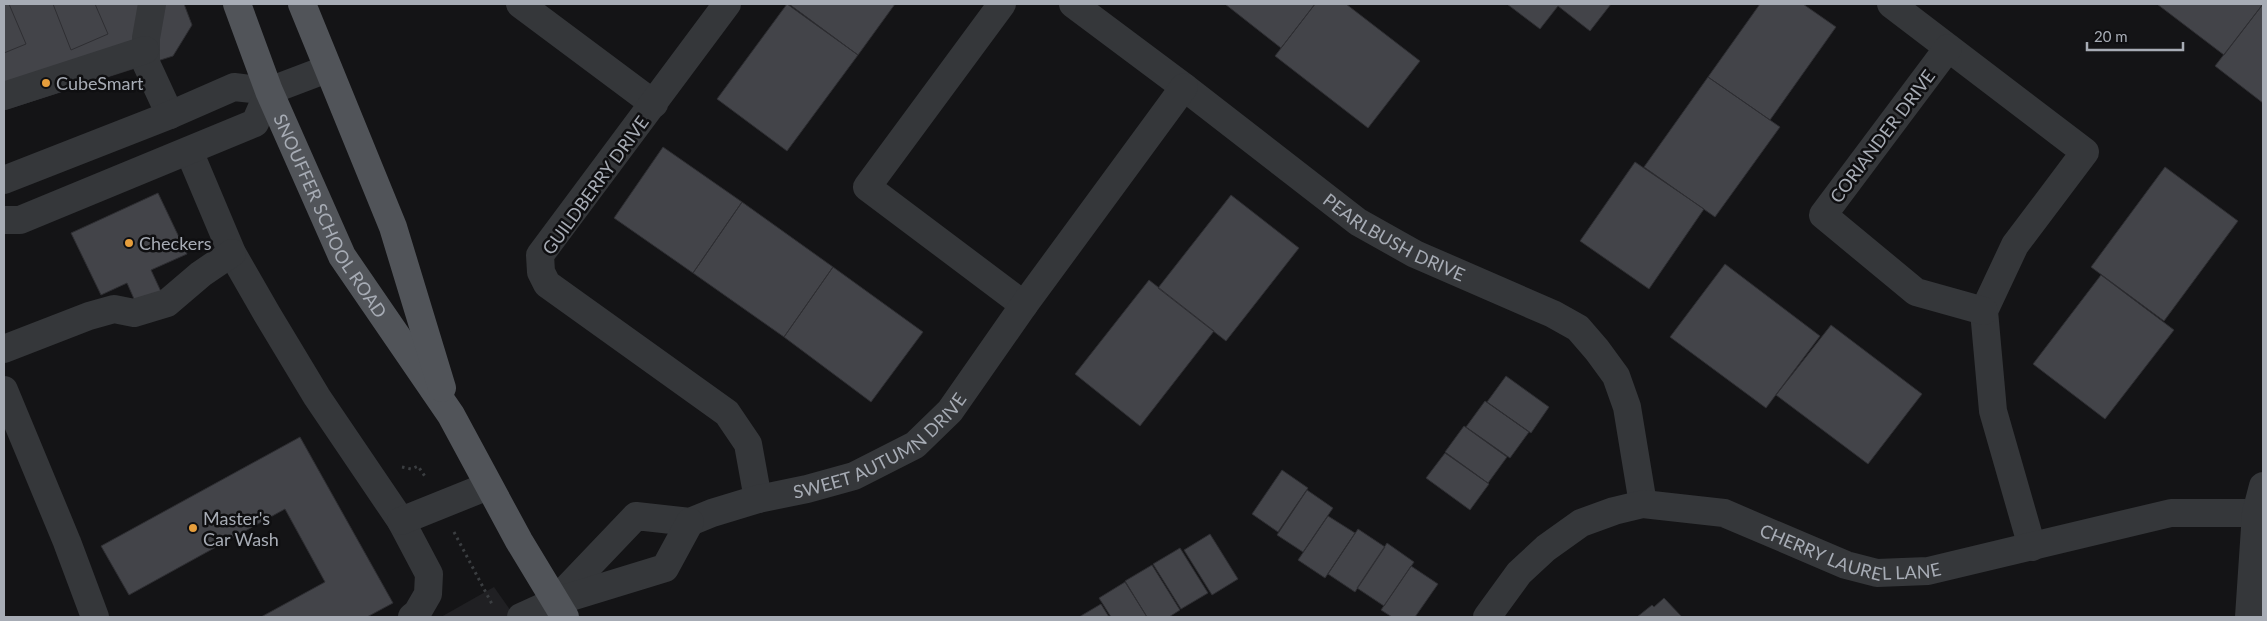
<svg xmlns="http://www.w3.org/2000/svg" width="2267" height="621" viewBox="0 0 2267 621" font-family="Lato,sans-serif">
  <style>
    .built { fill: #202023 }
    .building { fill: #434449; stroke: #2e2e32 }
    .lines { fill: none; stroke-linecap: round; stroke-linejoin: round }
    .path { stroke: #3b3e41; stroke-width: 3; stroke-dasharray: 2.5 4; stroke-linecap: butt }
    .minor { stroke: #35373a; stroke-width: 28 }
    .major { stroke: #515459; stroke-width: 28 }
    .poi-dot { fill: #e69e3c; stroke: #0f0f11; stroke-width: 2 }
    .labels { text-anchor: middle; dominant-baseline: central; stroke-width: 5; stroke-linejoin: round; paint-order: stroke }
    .poi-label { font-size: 18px; fill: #a7acb5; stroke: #0f0f11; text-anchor: start }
    .street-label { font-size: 18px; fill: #a7acb5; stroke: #0f0f11 }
  </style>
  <rect width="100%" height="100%" fill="#141416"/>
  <path class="built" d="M494,587L515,617H441Z"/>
  <path class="building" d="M4,4H9L26,44L4,53Z
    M4,4H184L192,25L173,56L4,110Z
    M53,4H95L108,34L71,50Z
    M787,4L858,55L787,151L717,99Z
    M789,4H895L858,55Z
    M1225,4H1315L1281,48Z
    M1315,4H1346L1420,61L1368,128L1275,56Z
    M1507,4H1611L1590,31L1558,6L1540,29Z
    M1760,4H1803L1836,27L1770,120L1708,77Z
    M2157,4H2263L2224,55Z
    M2263,4V103L2215,66Z
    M1708,77L1780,127L1715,217L1644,167Z
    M663,147L742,202L693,273L614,218Z
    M1635,162L1704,209L1649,289L1580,241Z
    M2165,167L2238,221L2164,321L2091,267Z
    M158,193L187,254L151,270L163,296L138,308L127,283L101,295L71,233Z
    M1231,195L1299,248L1226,341L1158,288Z
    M742,202L833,267L784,337L693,273Z
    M1725,264L1820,336L1766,408L1670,337Z
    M833,267L923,332L871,402L784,337Z
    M2101,275L2174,330L2105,419L2033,364Z
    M1149,280L1214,331L1140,426L1075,374Z
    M1831,325L1922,394L1868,464L1776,395Z
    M1506,376L1549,407L1531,433L1487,402Z
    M1485,401L1529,432L1510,458L1466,427Z
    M1464,426L1507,457L1488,483L1445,452Z
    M300,437L393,603L367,617H261L325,582L285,509L129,595L101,546Z
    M1445,453L1489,484L1470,510L1426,478Z
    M1282,470L1308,488L1278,532L1252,514Z
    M1307,490L1333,508L1303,552L1277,535Z
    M1328,516L1355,533L1325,578L1298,560Z
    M1358,529L1385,547L1355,592L1328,574Z
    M1210,534L1238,579L1212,595L1184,550Z
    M1387,543L1414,562L1384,606L1357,588Z
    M1180,548L1208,593L1181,609L1153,564Z
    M1152,565L1180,610L1169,617H1147L1125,581Z
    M1411,566L1438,584L1415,617H1392L1381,610Z
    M1125,582L1147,617H1111L1099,598Z
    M1664,598L1682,617H1637L1652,605L1654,607Z
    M1101,604L1109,617H1079Z"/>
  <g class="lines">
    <path class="path" d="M402,467L411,469L418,466L426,478
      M454,532L493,606"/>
    <g class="minor">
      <path d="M152,4L146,38V63L170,115"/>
      <path d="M520,4L654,104"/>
      <path d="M727,4L540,255L541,272L547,284L727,413L748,444L758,499"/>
      <path d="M1002,4L867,187L1024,305"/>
      <path id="s1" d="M1073,4L1184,87L1358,222L1415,254L1553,314L1578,328L1597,350L1616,376L1627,407L1643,504"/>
      <path d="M1891,4L2085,152L2015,245L1984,311L1993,411L2032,547"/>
      <path d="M1948,48L1823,215L1916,292L1984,311"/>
      <path d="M4,96L145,50"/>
      <path d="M189,151L232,253L267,314L317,397L401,521L429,574L428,594L417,613L412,617"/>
      <path d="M4,180L170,115L234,87L269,91L327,69"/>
      <path d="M4,220H20L255,123L269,91"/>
      <path d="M4,349L89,316L114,309L134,313L167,303L201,274L232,253"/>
      <path d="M4,390L67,542L95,617"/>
      <path d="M401,521L488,486"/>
      <path id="s2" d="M554,602L636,516L690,522L712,513L758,499L807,489L854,476L915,445L950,411L1024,305L1184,87"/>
      <path d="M521,617L554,602L665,568L690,522"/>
      <path id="s3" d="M1487,617L1519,573L1546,548L1581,523L1614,511L1643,504L1724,513L1846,565L1877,573L1928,571L2171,513H2263"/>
      <path d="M2249,617L2256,513L2263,486"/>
    </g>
    <g class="major">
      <path id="s4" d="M237,4L269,91L342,256L451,415L519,541L565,617"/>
      <path d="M302,4L393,227L442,388"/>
    </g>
  </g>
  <g class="poi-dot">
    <circle cx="46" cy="83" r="5"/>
    <circle cx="129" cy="243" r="5"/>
    <circle cx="193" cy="528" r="5"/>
  </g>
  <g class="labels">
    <g class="poi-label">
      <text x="56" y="83">CubeSmart</text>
      <text x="139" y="243">Checkers</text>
      <text x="203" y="518">Master's<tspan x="203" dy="21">Car Wash</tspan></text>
    </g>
    <g class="street-label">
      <text transform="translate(1882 136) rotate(-53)">CORIANDER DRIVE</text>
      <text transform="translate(595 185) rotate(-54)">GUILDBERRY DRIVE</text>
      <text stroke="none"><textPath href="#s4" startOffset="232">SNOUFFER SCHOOL ROAD</textPath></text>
      <text stroke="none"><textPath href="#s1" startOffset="398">PEARLBUSH DRIVE</textPath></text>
      <text stroke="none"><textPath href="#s2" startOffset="381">SWEET AUTUMN DRIVE</textPath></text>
      <text stroke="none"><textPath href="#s3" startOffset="415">CHERRY LAUREL LANE</textPath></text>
    </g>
  </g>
  <rect width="2267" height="621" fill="none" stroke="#a7acb5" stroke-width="10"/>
  <path d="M2087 42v8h96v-8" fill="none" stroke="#a7acb5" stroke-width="2.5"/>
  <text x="2094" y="42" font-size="15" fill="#a7acb5" stroke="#0f0f11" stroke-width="4" paint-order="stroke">20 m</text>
</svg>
